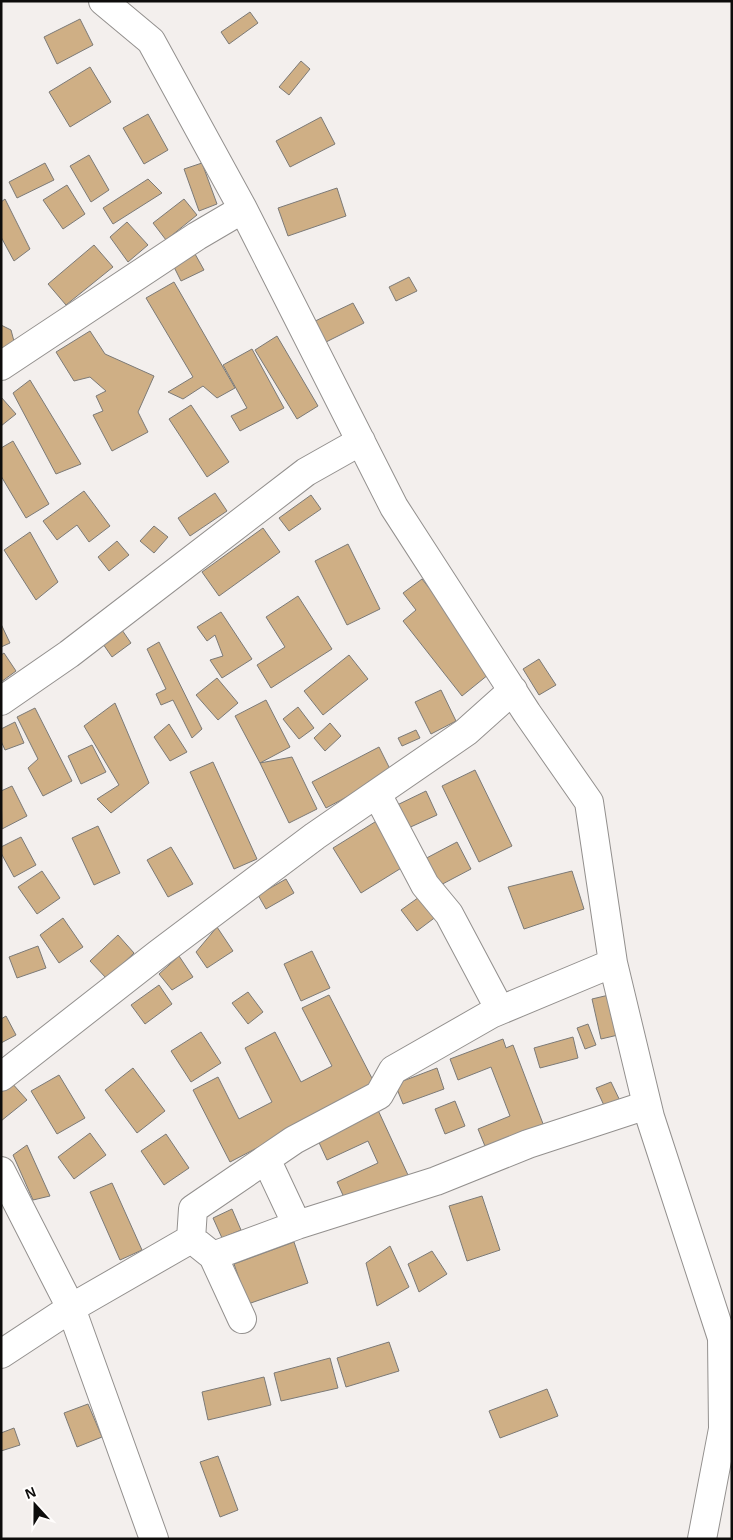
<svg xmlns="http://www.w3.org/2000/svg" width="733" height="1540" viewBox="0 0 733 1540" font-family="Helvetica,sans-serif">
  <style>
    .building { fill: #cfaf85; stroke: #7c7a77 }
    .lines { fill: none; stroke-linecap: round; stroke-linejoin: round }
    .street-casing { stroke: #93908e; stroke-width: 30 }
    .street { stroke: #fff; stroke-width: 28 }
  </style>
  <rect width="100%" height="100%" fill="#f3efed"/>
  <path class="building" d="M250,12L258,23L229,44L221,32Z
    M80,19L93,45L57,64L44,37Z
    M301,61L310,69L289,95L279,87Z
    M90,67L111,102L70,127L49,92Z
    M148,114L168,150L144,164L123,128Z
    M321,117L335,144L290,167L276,141Z
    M89,155L109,190L91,202L70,166Z
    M45,163L54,180L17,198L9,182Z
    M202,163L217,204L199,211L184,169Z
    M148,179L162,193L113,224L103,208Z
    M67,185L85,214L63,229L43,200Z
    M337,188L346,216L288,236L278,208Z
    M5,199L30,249L14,261L1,237V202Z
    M184,199L197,215L166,240L153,223Z
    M127,222L148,245L128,262L110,237Z
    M94,245L113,267L66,305L48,284Z
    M195,254L204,270L181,281L173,265Z
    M409,277L417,291L396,301L389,287Z
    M174,282L235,388L217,398L203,386L183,399L168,392L193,377L146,298Z
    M353,303L364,323L320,345L309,324Z
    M1,325L11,330L15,345L1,356Z
    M90,331L105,354L154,376L138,412L148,432L112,451L93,415L103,411L96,396L106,391L90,377L74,381L56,352Z
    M277,336L318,406L297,419L255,350Z
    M252,349L284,408L240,431L231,416L247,408L223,365Z
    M30,380L81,464L56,474L13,393Z
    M1,397L16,414L1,426Z
    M191,405L229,462L207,477L169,419Z
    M13,441L49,504L26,518L1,476V448Z
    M84,491L110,526L89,542L77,525L57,540L43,521Z
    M215,493L227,511L190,536L178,518Z
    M311,495L321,509L289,531L279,518Z
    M154,526L168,537L154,553L140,541Z
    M263,528L280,552L219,596L202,572Z
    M30,532L58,582L36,600L4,550Z
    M117,541L129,555L109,571L98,557Z
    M348,544L380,609L347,625L315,561Z
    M422,579L494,670L462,696L403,621L416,610L403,593Z
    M298,596L332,649L271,688L257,665L285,647L266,617Z
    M221,612L252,659L222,678L210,660L223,656L215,635L207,641L197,627Z
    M1,624L10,643L1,647Z
    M122,630L131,643L112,657L103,644Z
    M159,642L202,729L192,738L173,700L161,705L156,694L166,689L147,649Z
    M4,653L16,671L1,682V655Z
    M349,655L368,679L323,715L304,691Z
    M539,659L556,685L539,695L523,669Z
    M217,678L238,703L218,720L196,695Z
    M441,690L456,721L431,734L415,702Z
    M266,700L290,747L260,763L235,716Z
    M115,703L149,783L111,813L97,799L119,785L84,726Z
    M298,707L314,728L299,739L283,719Z
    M35,708L72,781L43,796L28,768L38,759L17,717Z
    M15,722L24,743L5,750L1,741V729Z
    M330,723L341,736L325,751L314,738Z
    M169,724L187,752L170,761L154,737Z
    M416,730L420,738L402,746L398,738Z
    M92,745L106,772L81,784L68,756Z
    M379,747L392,773L326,808L312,782Z
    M292,757L317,809L289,823L260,763Z
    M213,762L257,859L234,869L190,772Z
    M475,770L512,846L479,862L442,786Z
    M12,786L27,816L2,829L1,791Z
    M426,791L437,815L404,830L393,807Z
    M383,817L411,862L361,893L333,848Z
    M98,826L120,873L94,885L72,838Z
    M21,837L36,865L14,877L1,853V847Z
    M457,842L471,869L433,889L419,862Z
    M171,847L193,884L168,897L147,860Z
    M42,871L60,898L37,914L18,887Z
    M572,871L584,909L524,929L508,887Z
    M286,879L294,893L266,909L258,895Z
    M422,895L437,916L417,931L401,910Z
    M63,918L83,947L59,963L40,935Z
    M217,927L233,951L207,968L196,952Z
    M118,935L134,953L107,979L90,961Z
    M38,946L46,968L17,978L9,957Z
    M312,951L330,988L301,1001L284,964Z
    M179,956L193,977L172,990L159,974Z
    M159,985L172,1004L145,1024L131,1005Z
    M248,992L263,1012L248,1024L232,1003Z
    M329,995L376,1086L230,1162L193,1090L218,1077L239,1119L272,1102L245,1048L275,1032L301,1082L332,1066L302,1008Z
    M609,995L618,1035L601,1039L592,999Z
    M6,1016L16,1035L1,1043V1019Z
    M588,1024L596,1045L585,1049L577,1028Z
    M201,1032L221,1063L191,1082L171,1051Z
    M573,1037L578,1058L540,1068L534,1048Z
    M503,1039L506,1048L513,1045L545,1129L487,1151L478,1129L510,1116L491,1067L458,1080L450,1059Z
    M133,1068L165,1111L137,1133L105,1090Z
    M437,1068L444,1089L403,1104L395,1084Z
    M59,1075L85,1118L57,1134L31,1091Z
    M11,1082L27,1100L1,1121V1090Z
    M611,1082L622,1105L607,1112L596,1088Z
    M455,1101L465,1126L445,1134L435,1109Z
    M377,1108L408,1175L347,1204L337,1182L378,1163L368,1141L327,1160L316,1136Z
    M90,1133L106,1155L74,1179L58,1157Z
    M166,1134L189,1168L164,1185L141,1151Z
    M27,1145L50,1196L33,1200L13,1155Z
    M112,1183L142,1250L120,1260L90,1192Z
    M482,1196L500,1250L467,1261L449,1206Z
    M232,1209L241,1230L222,1238L213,1218Z
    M294,1242L308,1283L248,1304L234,1264Z
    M390,1246L409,1287L377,1306L366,1263Z
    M432,1251L447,1274L419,1292L408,1264Z
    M389,1342L399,1371L346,1387L337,1358Z
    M330,1358L338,1388L281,1401L274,1373Z
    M264,1377L271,1405L208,1420L202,1392Z
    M547,1389L558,1416L500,1438L489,1411Z
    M88,1404L102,1437L77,1447L64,1413Z
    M14,1428L20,1445L1,1451V1433Z
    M218,1456L238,1510L220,1517L200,1462Z"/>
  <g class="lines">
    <g class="street-casing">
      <path id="street" d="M103,1L151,41L243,209L394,507L527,713L589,802L613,963L650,1117L722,1338L723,1429L702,1539
        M1,366L197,236L243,209
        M1,701L69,654L306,472L361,441
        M377,794L425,885L449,914L500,1010
        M1,1077L158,954L315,836L466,732L513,690
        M266,1159L297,1225
        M1,1171L71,1308L154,1539
        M198,1244L213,1256L242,1319
        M213,1256L297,1225L436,1181L528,1144L647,1105
        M1,1354L71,1308L191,1239L193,1209L294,1140L379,1095L393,1070L491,1014L613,963"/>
    </g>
    <use href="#street" class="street"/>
  </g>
  <rect width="733" height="1540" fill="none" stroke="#0d0c0b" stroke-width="5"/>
  <g transform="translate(35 1505) rotate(339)" stroke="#fffdfc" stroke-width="4" paint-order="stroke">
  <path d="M0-4L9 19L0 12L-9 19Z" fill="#0d0c0b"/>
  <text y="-8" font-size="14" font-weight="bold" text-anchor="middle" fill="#0d0c0b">N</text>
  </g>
</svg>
